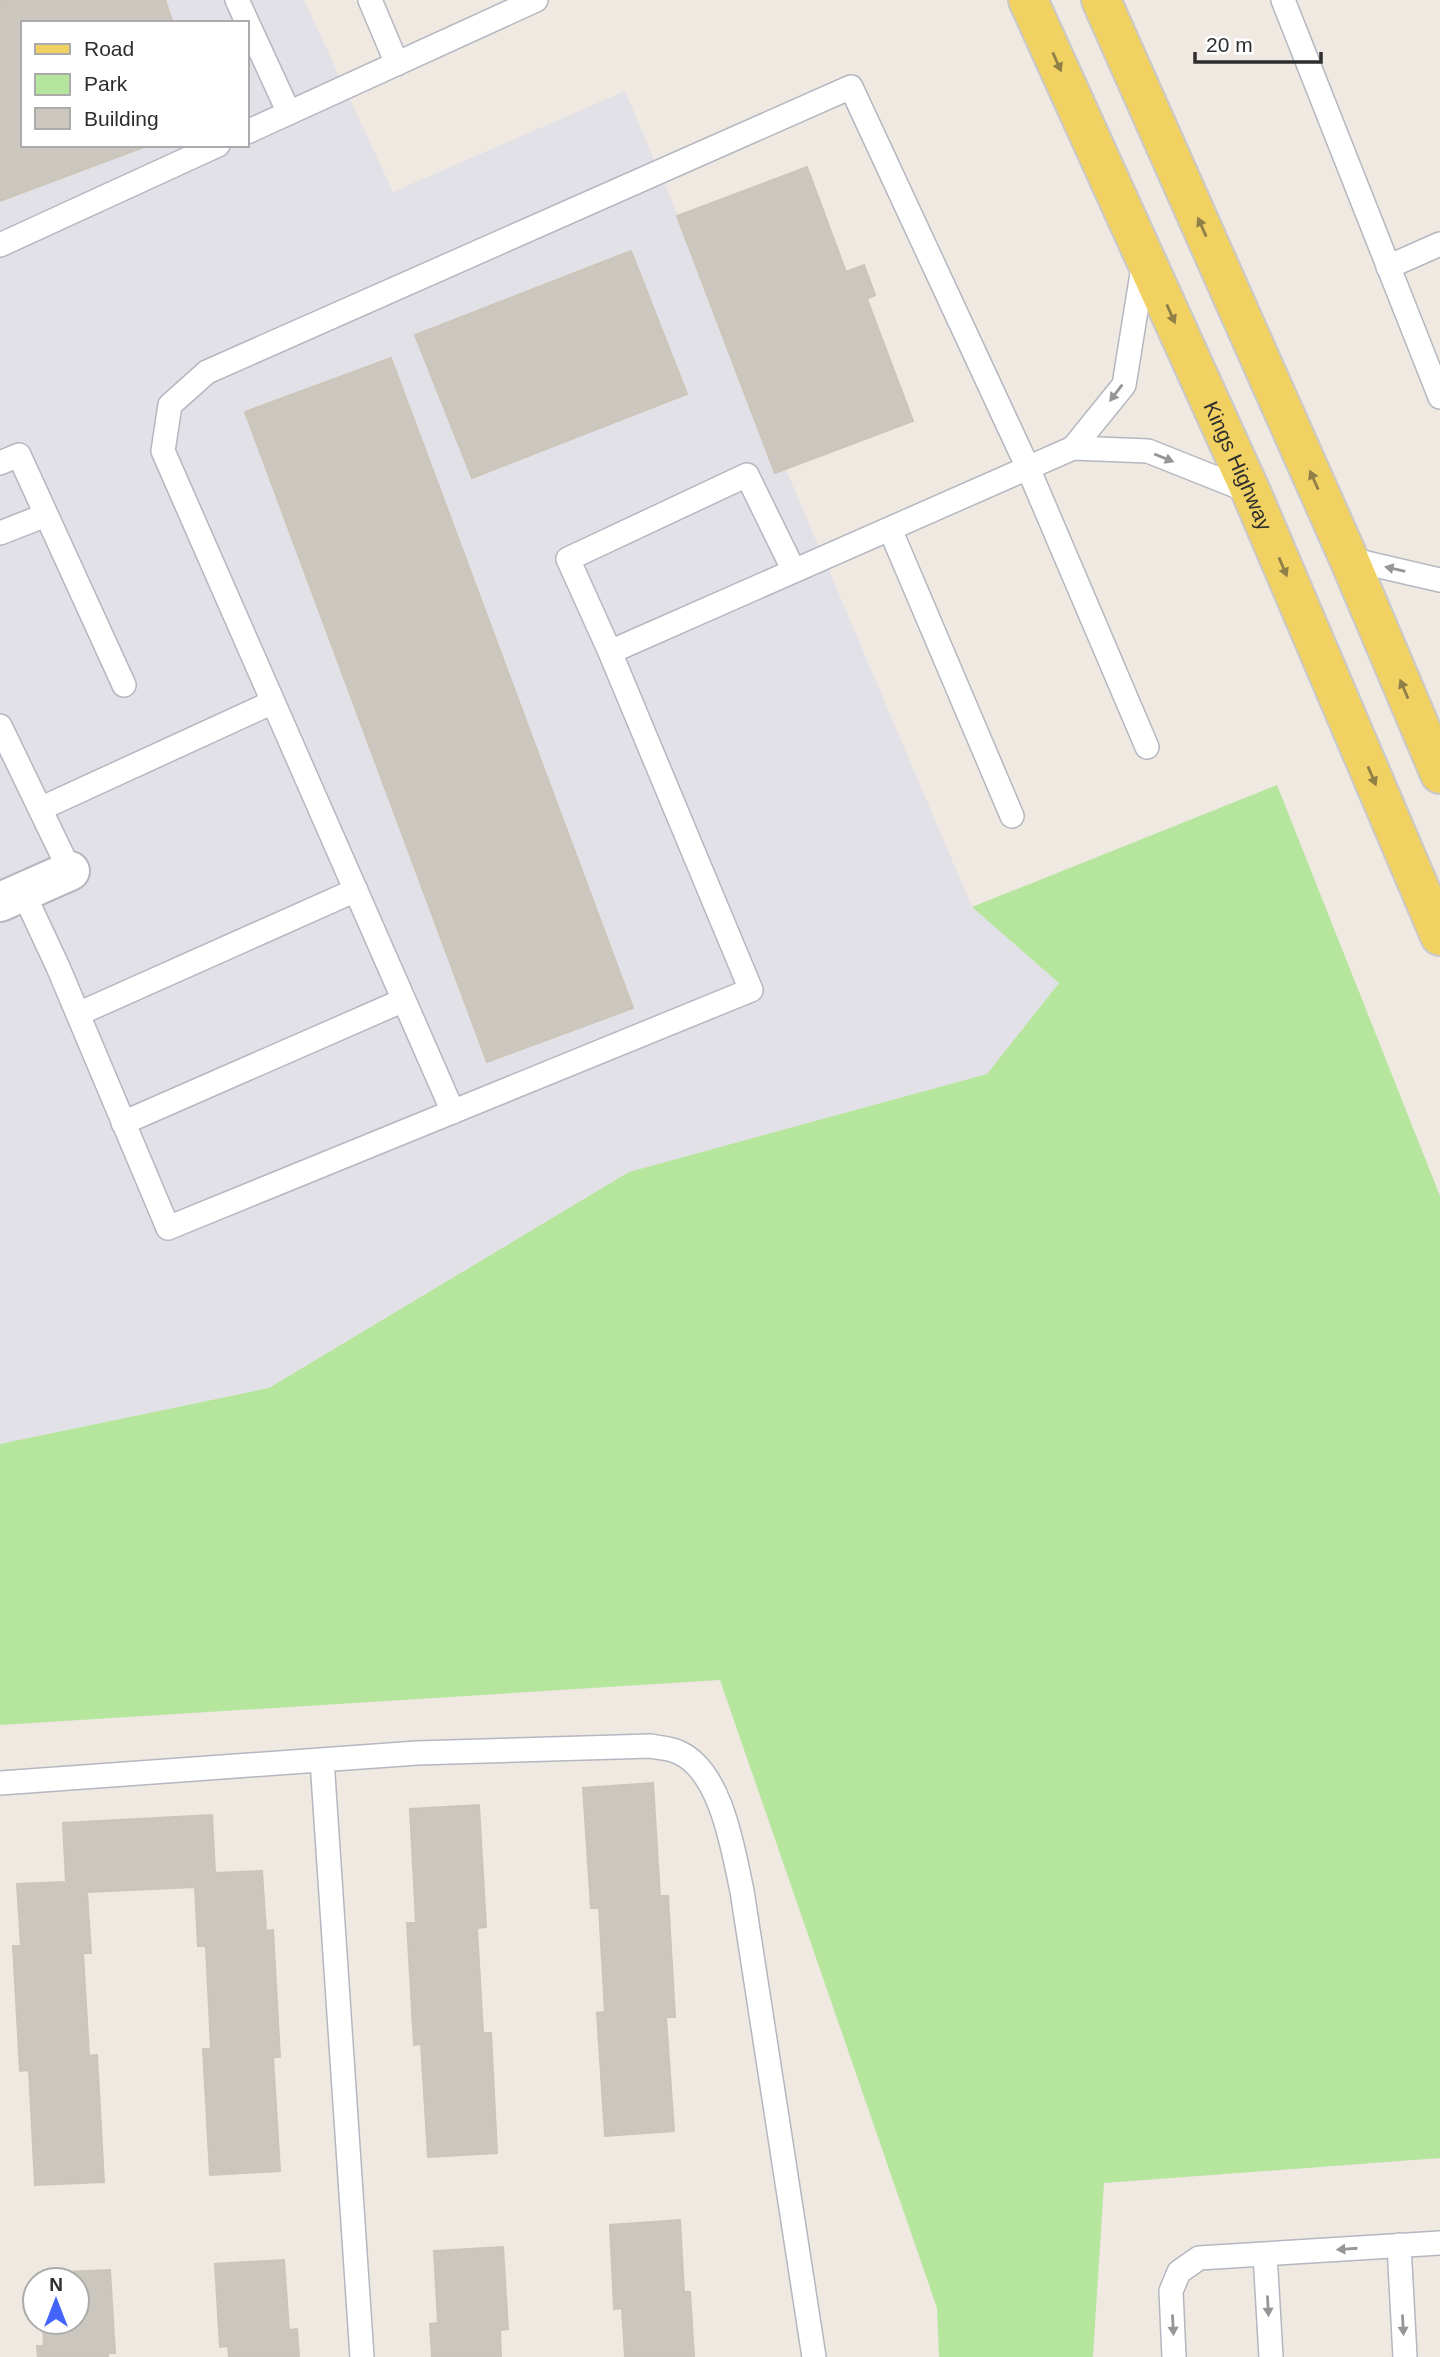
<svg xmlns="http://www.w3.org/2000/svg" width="1440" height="2357" viewBox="0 0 1440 2357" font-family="Helvetica,sans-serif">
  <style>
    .industrial { fill: #e3e1e8; fill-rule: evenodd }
    .green { fill: #b6e59e }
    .building { fill: #cbc7bf; stroke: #cbc5ba; stroke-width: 2 }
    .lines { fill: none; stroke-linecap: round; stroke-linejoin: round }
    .service-casing { stroke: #b4b7c1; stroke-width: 26 }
    .minor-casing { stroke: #b4b7c1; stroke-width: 42 }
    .primary-casing { stroke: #c9c9c9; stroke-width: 42 }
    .service { stroke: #fff; stroke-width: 23 }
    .minor { stroke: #fff; stroke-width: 38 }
    .primary { stroke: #f2d163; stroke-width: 38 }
    .oneway { fill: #908048 }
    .oneway2 { fill: #969696 }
    .labels { text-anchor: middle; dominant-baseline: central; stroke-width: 5; stroke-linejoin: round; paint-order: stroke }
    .street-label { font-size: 21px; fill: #2e2e2e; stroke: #fff }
  </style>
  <rect width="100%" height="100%" fill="#efe9e1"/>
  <path class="industrial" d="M0,0H304L393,192L625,91L972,907L1059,983L987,1074L629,1172L269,1388L0,1444ZM23,23H247V145H23Z"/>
  <path class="green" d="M1277,785L1440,1196V2158L1104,2183L1093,2357H939L937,2308L720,1680L0,1725V1444L269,1388L629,1172L987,1074L1059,983L972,907Z"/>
  <path class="building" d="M0,0H165L173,23H23V145H149L0,201Z
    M807,167L846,272L864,265L875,295L867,299L913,421L775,473L677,216Z
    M631,251L687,394L472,478L415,335Z
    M391,358L633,1008L487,1062L245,412Z
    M653,1783L660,1896H668L675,2017H666L674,2131L605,2136L597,2013L605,2012L599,1908H591L583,1788Z
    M479,1805L486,1927L477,1928L483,2033H491L497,2153L428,2157L421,2044L414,2045L407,1923H416L410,1809Z
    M212,1815L215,1873L262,1871L266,1931L273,1930L280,2057H273L280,2171L210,2175L203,2049H211L206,1946H198L195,1887L87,1892L91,1953H83L89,2056L97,2055L104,2182L35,2185L29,2070L20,2071L13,1946H21L17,1884L66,1882L63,1823Z
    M680,2220L684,2292H690L694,2357H625L622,2308L614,2309L610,2225Z
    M503,2247L508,2329L500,2330L501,2357H432L430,2324L438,2323L434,2251Z
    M284,2260L289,2330L297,2329L299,2357H229L228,2346L220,2347L215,2264Z
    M110,2270L115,2353H108V2357H38L37,2346H44L43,2322H77V2280H41V2273Z"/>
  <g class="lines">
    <g class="service-casing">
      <path id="service" d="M237,0L289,113
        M370,0L397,64
        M1283,0L1440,397
        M247,132L536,0
        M0,245L218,145
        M1388,267L1440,244
        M1073,448L1124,385L1144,261
        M0,463L19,455L124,685
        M890,529L1012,816
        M0,533L46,515
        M1349,559L1440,580
        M610,652L1073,448L1148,451L1251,492
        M0,726L70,871
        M40,809L273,702
        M23,892L58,967L168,1228L751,990L610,652L568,559L747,475L794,571
        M78,1014L356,890
        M453,1112L163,451L170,405L207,372L851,87L1028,468L1147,747
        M123,1123L404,1000
        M322,1760L362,2357
        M0,1783L417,1753L651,1746C659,1748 670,1748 678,1752C721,1770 733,1849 742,1891L814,2357
        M1399,2245L1405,2357
        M1265,2254L1271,2357
        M1174,2357L1171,2291L1179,2272L1199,2258L1440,2243"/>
    </g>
    <g class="minor-casing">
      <path id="minor" d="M0,902L70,871"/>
    </g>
    <g class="primary-casing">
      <g id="primary">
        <path id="s1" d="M1028,0L1251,492L1440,936"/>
        <path d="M1101,0L1349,559L1440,774"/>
      </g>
    </g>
    <use href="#service" class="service"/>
    <use href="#minor" class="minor"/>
    <use href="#primary" class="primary"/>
  </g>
  <defs><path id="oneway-solid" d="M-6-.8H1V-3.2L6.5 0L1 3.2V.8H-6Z" transform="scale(1.75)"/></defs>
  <g class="oneway">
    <use href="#oneway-solid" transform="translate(1057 62) rotate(66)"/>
    <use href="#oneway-solid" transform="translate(1202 227) rotate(-114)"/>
    <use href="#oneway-solid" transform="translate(1171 314) rotate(66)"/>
    <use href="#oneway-solid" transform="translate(1314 480) rotate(-114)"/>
    <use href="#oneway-solid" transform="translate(1283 567) rotate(67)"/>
    <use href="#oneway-solid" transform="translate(1404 689) rotate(-113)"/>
    <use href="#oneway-solid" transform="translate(1372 776) rotate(67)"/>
  </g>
  <g class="oneway2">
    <use href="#oneway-solid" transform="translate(1116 393) rotate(127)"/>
    <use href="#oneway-solid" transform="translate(1164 458) rotate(22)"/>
    <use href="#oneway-solid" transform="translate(1395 569) rotate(-167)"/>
    <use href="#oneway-solid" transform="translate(1347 2249) rotate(176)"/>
    <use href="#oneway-solid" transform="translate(1268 2306) rotate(87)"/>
    <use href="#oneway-solid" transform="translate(1173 2325) rotate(87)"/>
    <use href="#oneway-solid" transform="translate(1403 2325) rotate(87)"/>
  </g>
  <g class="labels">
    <g class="street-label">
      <text stroke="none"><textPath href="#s1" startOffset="511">Kings Highway</textPath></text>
    </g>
  </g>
  <rect x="21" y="21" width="228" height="126" fill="#ffffff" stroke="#ababab" stroke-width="2"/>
  <rect x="35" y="44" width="35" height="10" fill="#f2d163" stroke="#ababab" stroke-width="2"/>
  <text x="84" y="56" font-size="21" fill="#2e2e2e">Road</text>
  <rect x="35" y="74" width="35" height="21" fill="#b6e59e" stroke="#ababab" stroke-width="2"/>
  <text x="84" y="91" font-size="21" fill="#2e2e2e">Park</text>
  <rect x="35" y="108" width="35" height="21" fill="#cbc7bf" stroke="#ababab" stroke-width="2"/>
  <text x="84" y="126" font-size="21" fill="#2e2e2e">Building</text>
  <g transform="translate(56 2301)"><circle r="33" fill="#ffffff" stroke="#ababab" stroke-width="2"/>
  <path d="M0-5L12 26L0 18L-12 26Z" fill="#4264fb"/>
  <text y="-10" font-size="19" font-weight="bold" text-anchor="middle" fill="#2e2e2e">N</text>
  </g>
  <path d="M1195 52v10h126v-10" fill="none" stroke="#2e2e2e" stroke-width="3.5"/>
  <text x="1206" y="52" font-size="21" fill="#2e2e2e" stroke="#ffffff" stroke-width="5" paint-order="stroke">20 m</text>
</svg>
